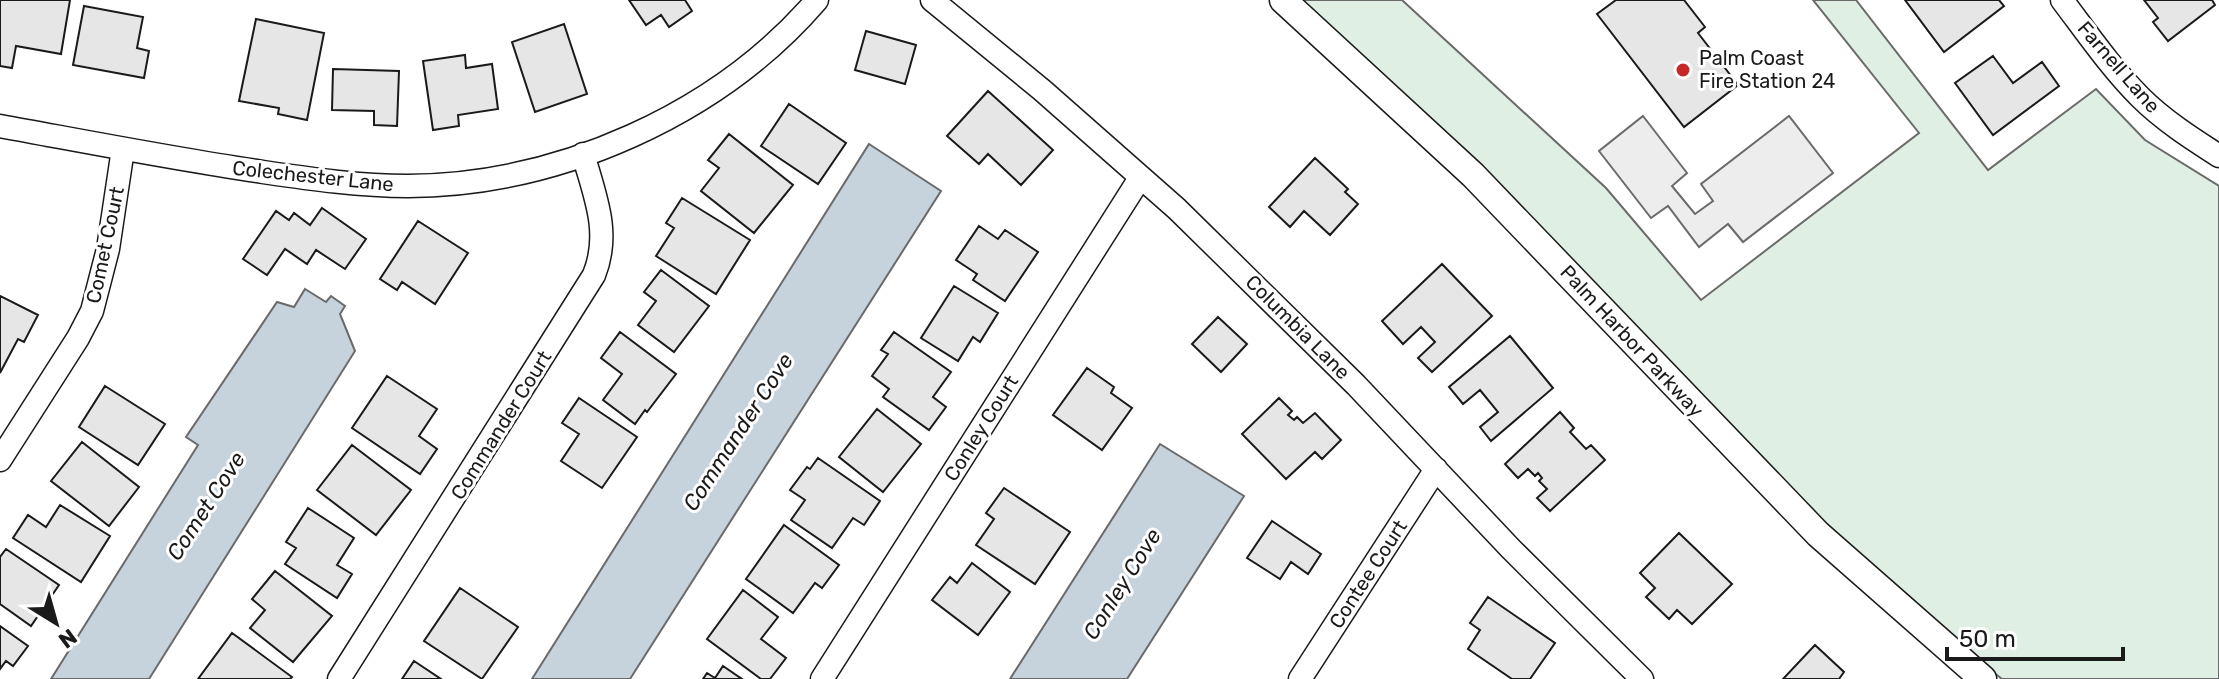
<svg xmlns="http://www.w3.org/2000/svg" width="2219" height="679" viewBox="0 0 2219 679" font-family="Rubik,sans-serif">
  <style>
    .green { fill: #e0efe3; stroke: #6a6a6a; stroke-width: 2 }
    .parking { fill: #ededed; stroke: #6a6a6a; stroke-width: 2 }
    .water { fill: #c6d2dc; stroke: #6a6a6a; stroke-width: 2 }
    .building { fill: #e6e6e6; stroke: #1a1a1a; stroke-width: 2 }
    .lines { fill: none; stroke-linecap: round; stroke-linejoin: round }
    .minor-casing { stroke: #1a1a1a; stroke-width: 25 }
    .tertiary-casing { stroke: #1a1a1a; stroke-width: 29 }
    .minor { stroke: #fff; stroke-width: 22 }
    .tertiary { stroke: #fff; stroke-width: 26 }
    .poi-dot { fill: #c62828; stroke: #fff; stroke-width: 3 }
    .labels { text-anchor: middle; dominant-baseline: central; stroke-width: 6; stroke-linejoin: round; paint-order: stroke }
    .poi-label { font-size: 20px; fill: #1a1a1a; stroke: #fff; text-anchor: start }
    .street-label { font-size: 20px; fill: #1a1a1a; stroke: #fff }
    .water-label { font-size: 22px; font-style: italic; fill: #1a1a1a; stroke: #fff }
  </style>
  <rect width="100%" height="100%" fill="#fff"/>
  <path class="green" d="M1300,0H1402L1606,188L1701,300L1919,133L1813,0H1856L1988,170L2096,89L2145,140L2219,186V679H2002L1969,653L1826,525Z"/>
  <path class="parking" d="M1643,116L1687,173L1672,186L1695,214L1713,201L1701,184L1789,116L1833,173L1743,242L1728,224L1699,247L1668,206L1651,218L1599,151Z"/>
  <path class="water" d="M869,144L941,191L630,679H532Z
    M305,289L326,302L331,296L345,306L340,314L355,351L149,679H51L198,445L186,437L277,302L294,307Z
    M1160,444L1244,496L1127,679H1010Z"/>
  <path class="building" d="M0,0H70L61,54L16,46L12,68L0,66Z
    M629,0H685L692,11L669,27L661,15L646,25Z
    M1616,0H1684L1705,27L1698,33L1738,85L1684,127L1597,14Z
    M1905,0H1999L2004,6L1944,52Z
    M2144,0H2212L2215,5L2168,41L2153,22L2158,18Z
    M84,6L143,17L137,48L149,51L144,78L73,65Z
    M256,19L324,33L307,120L278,114L279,108L239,101Z
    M564,24L587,94L535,112L512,42Z
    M866,31L916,45L905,84L855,70Z
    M465,55L466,68L492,64L498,109L458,115L459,126L433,130L423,61Z
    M1993,56L2013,83L2042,62L2059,86L1993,135L1955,83Z
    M333,69L399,71L397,126L374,125V111L332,110Z
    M988,91L1053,150L1021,185L988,154L979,164L947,136Z
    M789,104L846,143L818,184L761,146Z
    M729,134L793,185L754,233L701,191L719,168L708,160Z
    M1315,158L1348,189L1345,192L1358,204L1330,235L1304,211L1290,227L1269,207Z
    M682,198L750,240L716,294L656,256L674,228L666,223Z
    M322,208L366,239L345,269L316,250L307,264L285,249L267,275L243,259L276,211L289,220L294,213L310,225Z
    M418,221L468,253L435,304L402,282L397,290L380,279Z
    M979,226L998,239L1005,230L1038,252L1005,301L973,280L977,274L956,260Z
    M1442,264L1492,316L1432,372L1418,358L1435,342L1421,327L1403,344L1382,321Z
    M661,270L709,306L674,352L638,325L656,301L644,292Z
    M954,286L998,313L980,342L973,337L958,361L921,338Z
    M0,296L38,315L24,342L18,339L0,373Z
    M1218,317L1247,344L1221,372L1192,344Z
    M620,332L676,374L647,412L645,410L635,424L603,400L622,374L601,358Z
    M894,332L951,372L933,397L946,407L929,430L883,397L889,389L872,376L888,354L881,350Z
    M1510,336L1553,388L1491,441L1480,427L1498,412L1480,390L1463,404L1449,387Z
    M1087,368L1114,387L1111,393L1132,408L1102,450L1053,415Z
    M387,376L437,409L419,436L437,449L420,474L352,428Z
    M105,386L165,424L138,465L79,427Z
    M579,398L637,437L602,488L561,461L579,434L562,423Z
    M1279,398L1292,411L1288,415L1294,420L1297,417L1303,423L1315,413L1341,440L1322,459L1315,452L1286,479L1242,434Z
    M877,409L921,444L883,492L839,457Z
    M1560,412L1574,428L1570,432L1586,449L1591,445L1605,460L1550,511L1537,498L1547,489L1539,481L1542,478L1538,473L1535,476L1528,469L1518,478L1505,464Z
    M82,442L139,487L109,526L51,481Z
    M352,445L411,490L376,535L317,490Z
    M818,458L880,501L864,525L853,518L832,548L791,520L805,500L790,490L807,467L810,469Z
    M1004,488L1070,532L1035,584L976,545L994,519L986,513Z
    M60,505L110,536L81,582L13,538L28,515L46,527Z
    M308,508L354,538L337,565L352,574L337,598L285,564L296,548L286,542Z
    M1272,521L1321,554L1308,574L1291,562L1280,579L1247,558Z
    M784,525L839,565L822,588L815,583L793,613L746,579Z
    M1679,533L1732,584L1692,624L1677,610L1669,619L1646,597L1655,588L1640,573Z
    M6,549L59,585L31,626L0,604V557Z
    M972,563L1010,592L978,635L932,600L950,577L957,583Z
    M275,571L332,616L293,662L250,628L265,610L252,599Z
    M460,588L518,627L482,679L424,641Z
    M743,590L778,617L761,639L786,658L770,679H761L707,639Z
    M1488,597L1555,643L1530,679H1512L1468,649L1480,630L1470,623Z
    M0,626L28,646L13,666L6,661L0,669Z
    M232,633L292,677L290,679H198Z
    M1815,645L1844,672L1839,679H1783Z
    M414,661L441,679H402Z
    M723,666L742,679H703L707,673L715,678Z"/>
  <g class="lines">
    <g class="minor-casing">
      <path id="minor" d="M932,0L1042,90L1177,209L1356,385L1511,549L1642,679
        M2062,0C2087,33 2111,68 2140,97C2163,120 2191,138 2219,156
        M0,126C88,142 175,159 263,172C311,179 360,186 408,186C559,185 718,115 817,0
        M0,460L78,338L92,311L108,249L123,149
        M339,679L594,275C611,233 595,196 583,154
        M822,679L1140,178
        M1300,679L1436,469"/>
    </g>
    <g class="tertiary-casing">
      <path id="tertiary" d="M1283,0L1473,175L1818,534L1983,679"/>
    </g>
    <use href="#minor" class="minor"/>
    <use href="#tertiary" class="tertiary"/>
  </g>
  <circle class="poi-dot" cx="1683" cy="70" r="8"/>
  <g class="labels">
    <g class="poi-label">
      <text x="1699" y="58">Palm Coast<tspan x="1699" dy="23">Fire Station 24</tspan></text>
    </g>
    <g class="street-label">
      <text transform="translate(2119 67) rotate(49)">Farnell Lane</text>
      <text transform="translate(313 176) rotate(6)">Colechester Lane</text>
      <text transform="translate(105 245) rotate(-78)">Comet Court</text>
      <text transform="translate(1298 327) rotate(45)">Columbia Lane</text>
      <text transform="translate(1632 341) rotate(47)">Palm Harbor Parkway</text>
      <text transform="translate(501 425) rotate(-58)">Commander Court</text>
      <text transform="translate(981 428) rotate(-58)">Conley Court</text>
      <text transform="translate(1368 574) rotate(-57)">Contee Court</text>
    </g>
    <g class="water-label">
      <text transform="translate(738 432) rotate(-57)">Commander Cove</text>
      <text transform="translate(206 506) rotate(-57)">Comet Cove</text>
      <text transform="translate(1122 584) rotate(-58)">Conley Cove</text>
    </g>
  </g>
  <g transform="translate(56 623) rotate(143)" stroke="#ffffff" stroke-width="6" paint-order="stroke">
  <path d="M0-6L14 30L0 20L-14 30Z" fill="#1a1a1a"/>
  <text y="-12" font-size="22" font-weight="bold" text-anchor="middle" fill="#1a1a1a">N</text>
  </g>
  <path d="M1947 647v12h176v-12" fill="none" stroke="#1a1a1a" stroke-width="4"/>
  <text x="1959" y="647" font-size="24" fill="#1a1a1a" stroke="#ffffff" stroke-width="6" paint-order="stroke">50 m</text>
</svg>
